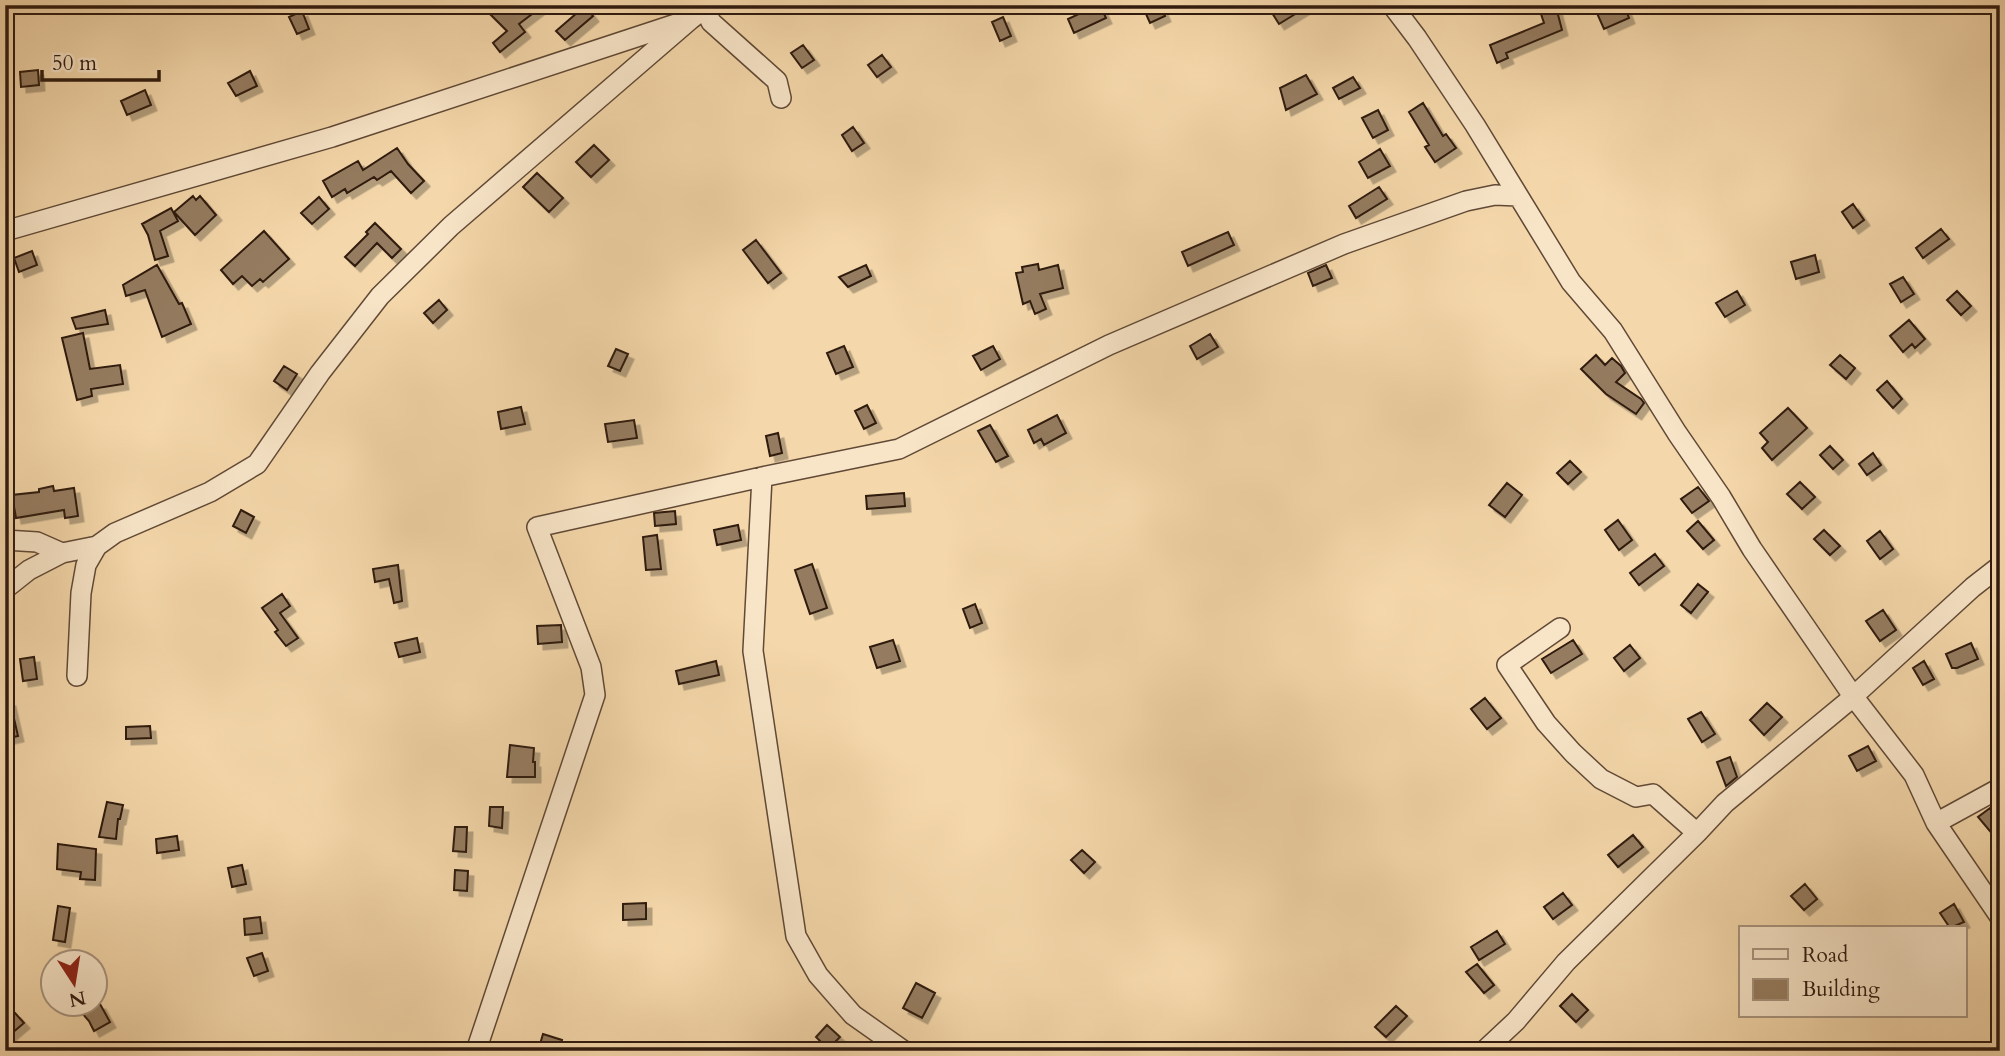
<svg xmlns="http://www.w3.org/2000/svg" width="2005" height="1056" viewBox="0 0 2005 1056" font-family="Cardo,serif">
  <style>
    .building { fill: #957c60; stroke: #2f1a0f; stroke-width: 2; filter: url(#shadow) }
    .lines { fill: none; stroke-linecap: round; stroke-linejoin: round }
    .minor-casing { stroke: #604936; stroke-width: 22 }
    .minor { stroke: #f8e5c8; stroke-width: 19 }
  </style>
  <defs>
    <filter id="shadow"><feDropShadow dx="5.5" dy="5.5" stdDeviation="0" flood-color="#0004"/></filter>
  </defs>
  <rect width="100%" height="100%" fill="#f4d7aa"/>
  <filter id="stains"><feTurbulence type="fractalNoise" baseFrequency=".00286" numOctaves="4"/><feColorMatrix values="0 0 0 0 .2 0 0 0 0 .09 0 0 0 0 .02 0 0 0 .5 -.17"/></filter>
  <radialGradient id="worn" r=".72"><stop offset=".6" stop-color="#630" stop-opacity="0"/><stop offset="1" stop-color="#630" stop-opacity=".3"/></radialGradient>
  <path class="building" d="M481,5H544L519,24L525,32L500,52L493,43L507,31Z
    M1098,5H1100L1106,18L1074,33L1068,19Z
    M1142,5H1160L1165,16L1150,23Z
    M1267,5H1310L1279,24Z
    M1609,5H1624L1629,18L1604,29L1596,11Z
    M585,6L593,16L565,40L556,31Z
    M1556,7L1562,30L1506,53L1508,58L1497,63L1490,45L1544,23L1540,11Z
    M302,11L309,29L297,34L289,17Z
    M1003,17L1011,36L1000,41L992,22Z
    M803,45L814,60L802,68L791,53Z
    M882,55L891,67L877,77L868,65Z
    M38,70L39,85L21,87L20,72Z
    M250,71L257,86L236,96L228,83Z
    M1306,75L1317,94L1286,110L1280,88Z
    M1353,77L1360,88L1339,99L1333,88Z
    M145,90L151,105L127,115L121,101Z
    M1423,103L1443,136L1446,134L1456,148L1435,162L1425,147L1429,145L1409,112Z
    M1378,110L1388,130L1373,138L1362,118Z
    M853,127L864,143L852,151L842,135Z
    M594,145L609,160L591,177L576,162Z
    M397,148L408,164L424,181L411,193L391,171L377,180L374,177L347,193L345,189L332,197L323,181L358,161L363,170Z
    M1380,149L1390,166L1368,178L1359,162Z
    M537,173L563,198L549,212L523,187Z
    M1379,187L1387,199L1356,218L1349,206Z
    M193,196L196,200L200,196L216,215L195,235L174,212Z
    M319,197L329,209L312,224L301,213Z
    M1853,204L1864,220L1853,228L1842,212Z
    M171,208L178,221L160,231L168,256L155,260L148,235L142,224Z
    M375,223L401,249L392,258L377,243L355,266L345,257L368,234L366,232Z
    M1941,229L1949,239L1923,258L1916,248Z
    M264,231L289,259L263,282L260,279L252,286L242,276L233,284L221,270Z
    M1228,232L1234,245L1188,266L1182,252Z
    M756,240L781,273L768,283L743,250Z
    M32,251L37,265L19,272L14,258Z
    M1815,255L1819,272L1796,279L1791,262Z
    M1038,264L1039,270L1058,265L1063,288L1040,294L1046,309L1035,314L1030,301L1023,304L1016,273L1023,272L1022,267Z
    M157,265L179,304L182,303L191,324L162,337L145,290L126,296L123,285Z
    M866,265L871,276L848,287L839,277Z
    M1326,265L1332,278L1313,286L1308,273Z
    M1903,277L1914,294L1901,302L1890,284Z
    M1737,291L1745,305L1725,317L1716,303Z
    M1957,291L1971,306L1961,315L1947,300Z
    M439,300L447,310L433,323L424,313Z
    M105,310L108,324L76,329L72,318Z
    M1909,320L1925,339L1915,348L1912,344L1903,352L1890,336Z
    M83,333L90,369L120,365L123,384L91,389L92,396L77,400L62,338Z
    M1210,334L1218,347L1197,359L1190,346Z
    M844,346L853,367L836,374L827,353Z
    M993,346L1000,359L981,370L973,356Z
    M616,349L628,354L620,371L608,366Z
    M1596,355L1605,365L1612,358L1621,366L1625,373L1616,382L1641,399L1644,403L1636,414L1606,394L1581,369Z
    M1840,355L1855,368L1846,379L1830,365Z
    M284,366L297,374L287,390L274,381Z
    M1887,381L1902,399L1893,408L1877,390Z
    M867,405L876,423L864,429L855,411Z
    M521,407L525,424L501,429L498,412Z
    M1788,408L1807,428L1772,460L1762,448L1768,442L1760,433Z
    M1057,415L1066,433L1044,445L1041,439L1034,443L1028,430Z
    M634,420L637,438L608,442L605,424Z
    M990,425L1008,456L996,462L978,431Z
    M778,433L782,453L770,456L766,436Z
    M1830,446L1843,460L1833,469L1820,455Z
    M1873,453L1881,465L1867,475L1859,464Z
    M1570,461L1581,472L1568,484L1557,473Z
    M1800,482L1815,497L1802,509L1787,494Z
    M1507,483L1522,495L1505,517L1489,505Z
    M53,486L54,491L74,488L78,516L65,518L64,510L16,518L12,495L39,492V489Z
    M1698,487L1709,501L1692,513L1681,499Z
    M904,493L905,506L867,509L866,496Z
    M241,510L254,517L246,533L233,526Z
    M675,511L676,524L655,526L654,513Z
    M1618,520L1632,540L1619,550L1605,530Z
    M1698,521L1714,540L1703,549L1687,531Z
    M738,525L741,540L717,545L714,530Z
    M1824,530L1840,546L1830,555L1814,539Z
    M1880,531L1893,549L1880,559L1867,541Z
    M657,535L661,569L646,570L643,537Z
    M1655,554L1664,566L1639,585L1630,573Z
    M812,564L827,608L810,614L795,570Z
    M398,565L402,601L394,603L389,579L375,582L373,569Z
    M1698,584L1708,592L1691,613L1681,605Z
    M282,594L290,606L280,613L298,638L286,646L275,632L278,630L262,608Z
    M975,604L982,623L970,628L963,609Z
    M1883,610L1896,630L1880,641L1866,621Z
    M561,625L562,642L538,644L537,626Z
    M417,638L420,652L399,657L395,643Z
    M893,640L900,661L877,668L870,647Z
    M1573,640L1582,654L1551,673L1542,659Z
    M1971,643L1978,659L1957,668H1952L1946,654Z
    M1630,645L1640,658L1624,671L1614,658Z
    M34,657L37,679L23,681L20,659Z
    M716,661L719,675L679,684L676,671Z
    M1924,661L1934,679L1923,685L1913,668Z
    M1485,698L1501,718L1487,729L1471,709Z
    M10,701L18,736L5,739V702Z
    M1767,703L1782,717L1764,735L1750,720Z
    M1701,712L1715,734L1702,742L1688,719Z
    M150,726L151,738L126,739V727Z
    M510,745L534,748L533,762H535V777H507Z
    M1868,746L1876,761L1857,771L1849,756Z
    M1730,757L1737,777L1726,786L1717,762Z
    M107,802L123,805L120,819H118L116,839L99,837Z
    M490,807H503L502,828L489,826Z
    M1990,808L2000,820V843L1978,817Z
    M455,827H467L466,852L453,851Z
    M1633,835L1643,847L1618,867L1608,855Z
    M177,836L179,850L157,853L156,839Z
    M58,844L96,849L95,880L80,879L81,872L57,869Z
    M1082,850L1095,862L1084,873L1071,860Z
    M242,865L246,884L232,887L228,868Z
    M455,870L468,871L467,891L454,890Z
    M1805,884L1817,899L1804,910L1791,896Z
    M1563,893L1572,905L1553,919L1544,907Z
    M646,903V919L623,920V904Z
    M1954,904L1964,922L1950,928L1940,913Z
    M58,906L70,908L65,942L53,940Z
    M260,917L262,933L245,935L244,919Z
    M1497,931L1505,944L1479,960L1471,947Z
    M262,953L268,971L254,976L247,958Z
    M1477,964L1494,985L1484,993L1466,972Z
    M916,983L935,993L922,1018L903,1008Z
    M1572,994L1588,1010L1576,1022L1560,1006Z
    M74,1004H100L110,1022L94,1031L89,1021Z
    M1396,1006L1407,1016L1386,1037L1375,1027Z
    M15,1013L24,1023L5,1039V1021Z
    M827,1025L840,1037L828,1049L816,1037Z
    M543,1034L562,1040L559,1051H538Z"/>
  <g class="lines">
    <g class="minor-casing">
      <path id="minor" d="M1392,5L1417,38L1475,125L1571,282L1613,331L1677,433L1721,497L1752,549L1853,696L1914,775L1936,823L2000,917
        M705,8L711,22L777,81L781,98
        M5,231L332,137L691,19L709,5
        M762,477L753,651L796,936L818,975L853,1015L904,1051
        M5,540L37,542L62,553
        M5,589L29,570L62,553L97,546L115,533L210,492L257,464L320,373L380,296L451,226L691,19
        M1560,628L1507,665L1546,723L1573,753L1601,779L1636,797L1653,794L1697,833
        M77,676L81,593L86,565L97,546
        M1936,823L2000,788
        M476,1051L595,695L591,667L537,527L762,477L899,449L1109,345L1344,244L1466,201L1495,195L1518,196
        M1484,1051L1516,1021L1566,962L1697,833L1725,803L1846,703L1973,587L2000,566"/>
    </g>
    <use href="#minor" class="minor"/>
  </g>
  <rect width="2005" height="1056" fill="none" stroke="#f4d7aa" stroke-width="28"/>
  <rect x="7" y="7" width="1991" height="1042" fill="none" stroke="#2f1a0f" stroke-width="3.5"/>
  <rect x="14" y="14" width="1977" height="1028" fill="none" stroke="#2f1a0f" stroke-width="2"/>
  <rect x="1739" y="926" width="228" height="91" fill="#f8e5c8" stroke="#a8947e" stroke-width="2"/>
  <rect x="1753" y="949" width="35" height="10" fill="#f8e5c8" stroke="#a8947e" stroke-width="2"/>
  <text x="1802" y="962" font-size="21" fill="#2f1a0f">Road</text>
  <rect x="1753" y="979" width="35" height="21" fill="#957c60" stroke="#a8947e" stroke-width="2"/>
  <text x="1802" y="996" font-size="21" fill="#2f1a0f">Building</text>
  <g transform="translate(74 983) rotate(168)"><circle r="33" fill="#f8e5c8" stroke="#a8947e" stroke-width="2"/>
  <path d="M0-5L12 26L0 18L-12 26Z" fill="#8f2418"/>
  <text y="-10" font-size="19" font-weight="bold" text-anchor="middle" fill="#2f1a0f">N</text>
  </g>
  <path d="M42 70v10h117v-10" fill="none" stroke="#2f1a0f" stroke-width="3.5"/>
  <text x="52" y="70" font-size="21" fill="#2f1a0f" stroke="#f8e5c8" stroke-width="5" paint-order="stroke">50 m</text>
  <rect width="100%" height="100%" filter="url(#stains)"/>
  <rect width="100%" height="100%" fill="url(#worn)"/>
</svg>
